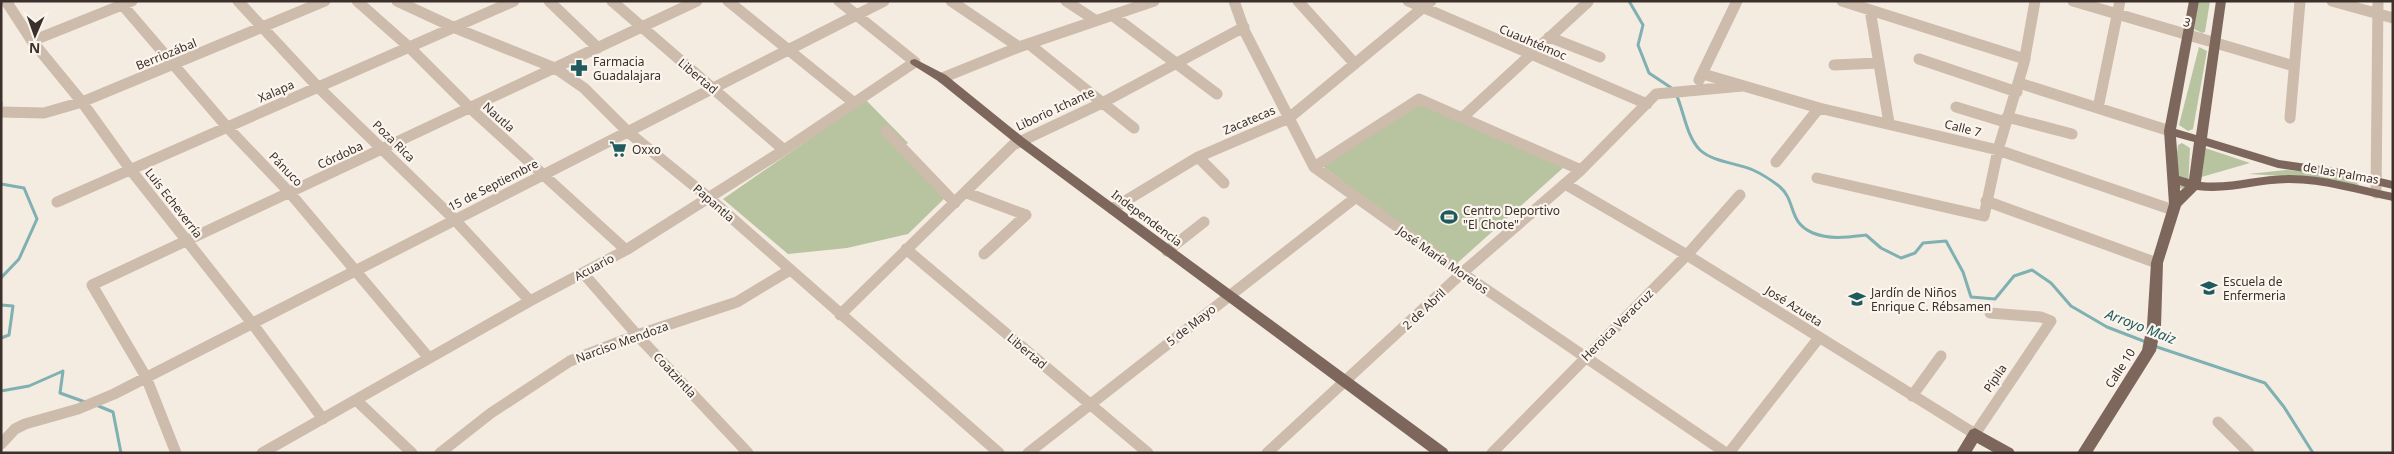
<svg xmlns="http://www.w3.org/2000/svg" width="2394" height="454" viewBox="0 0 2394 454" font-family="'Noto Sans',sans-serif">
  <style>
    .green { fill: #b8c4a0 }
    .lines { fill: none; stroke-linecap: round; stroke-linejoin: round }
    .stream { stroke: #7fb0b2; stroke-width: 3 }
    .minor { stroke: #cdbbac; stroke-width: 11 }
    .major { fill: #7d675c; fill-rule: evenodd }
    .labels { text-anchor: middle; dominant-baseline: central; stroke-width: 4.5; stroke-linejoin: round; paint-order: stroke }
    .street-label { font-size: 12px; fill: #3b302b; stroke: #fbf5ee }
    .poi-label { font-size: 12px; fill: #3b302b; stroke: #fbf5ee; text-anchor: start }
    .water-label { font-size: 14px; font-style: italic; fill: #1f5a5e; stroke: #fbf5ee }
  </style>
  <rect width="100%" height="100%" fill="#f4ebe1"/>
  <path class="green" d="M2198,1H2210L2205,32L2202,33L2194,29Z
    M2199,47L2207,51L2193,129L2188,131L2179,125Z
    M866,100L908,143L901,147L948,195L908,234L847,248L788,254L723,199Z
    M1419,101L1564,167L1454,266L1321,165Z
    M2182,143L2190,148L2188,188C2183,190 2177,188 2174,183L2178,145Z
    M2199,146L2250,163L2198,178Z
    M2286,170C2301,171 2351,174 2359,185L2301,177L2248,174Z"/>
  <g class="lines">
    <path class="stream" d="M1629,1L1643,25L1638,45L1649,73L1673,89
      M1676,94C1684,111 1686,136 1700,150C1713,162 1737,163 1753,170C1762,174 1771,180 1779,186C1797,201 1787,222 1813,233C1830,240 1849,237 1866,235L1881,248L1901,258L1915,253L1923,243L1946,241L1963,272L1971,297L1995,299L2014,276L2032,270L2051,283L2071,306L2107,327L2146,342
      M1,102V105
      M1,184L24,188L37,219L19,259L1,278
      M1,305L13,306L9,335L1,338
      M2154,346L2265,383L2284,407L2313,453
      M1,391L29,386L63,371L60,393L85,402
      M96,405L113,412L121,453"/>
    <path class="minor" d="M6,1L32,41L82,102L130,169L252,323L323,419
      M119,1L227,127L290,193L429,358
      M238,1L317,86L455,220L530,301
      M357,1L409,47L470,108L626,250
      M397,1L455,28L555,68L584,88L628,132L709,198L999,453
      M549,1L598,48
      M612,1L784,150
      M728,1L853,102
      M951,1L1019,47
      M1066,1L1095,20
      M1234,1L1245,32L1314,167L1462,273L1726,453
      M1298,1L1355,64
      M1408,1L1647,104
      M1842,1L2025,59
      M2073,1L2294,66
      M2332,1L2393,18
      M1870,10L1889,123
      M1112,15L1217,94
      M1549,37L1600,57
      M32,41L132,1
      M1029,44L1134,128
      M1919,59L2017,92
      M1834,65L1879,63
      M1703,74L1819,108L1998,150L2173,210
      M942,78L1019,47L1154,1
      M1699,80L1737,1
      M2019,83L2170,131
      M1956,107L2005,122
      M2098,108L2120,1
      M1,112L44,113L82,102L325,1
      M1463,117L1588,2
      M2007,117L2072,134
      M2290,118L2300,1
      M886,131L955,203
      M1198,157L1224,183
      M1776,162L1819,108
      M1314,167L1419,99L1581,170
      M1817,178L1984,216L1998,150L2024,63L2035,1
      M1565,184L1687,255L1975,434L2051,321L2041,317L1990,313
      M967,193L1026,215L984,254
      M2376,193L2378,1
      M1986,201L2157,263
      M57,202L514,1
      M1112,209L1198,157L1289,118L1431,1
      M906,249L1148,453
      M1167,251L1204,222
      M583,273L637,335L748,453
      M840,315L1013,145L1102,103L1244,27
      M1912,396L1941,356
      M356,400L412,453
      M2218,422L2249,453
      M1,444L15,429L25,424L78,409L114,394L884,1
      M176,453L146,377L92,285L697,1
      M262,453L530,301L626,250L784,150L915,62L839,1
      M440,453L491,413L570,361L637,335L737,302L790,270
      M1028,453L1355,198
      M1267,453L1462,273L1581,170L1656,94L1742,86
      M1492,453L1687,255L1740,195
      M1729,453L1818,339"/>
    <path class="major" d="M2189,1H2199L2176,129L2196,135L2216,1H2226L2207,138L2279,160L2341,169L2393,181V189L2341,177L2278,168L2206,146L2201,182C2231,185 2259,175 2289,175C2324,175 2359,186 2393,193V201C2359,194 2324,183 2289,183C2257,183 2231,194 2197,190L2181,206L2163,263L2161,326L2156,351L2092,453H2077L2142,350L2147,326L2151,263L2169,204L2164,131ZM2176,137L2194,142L2189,179L2179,176ZM2180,185L2185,187L2180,191Z
      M915,59L946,75L1024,138L1447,449L1449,453H1431L1016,144L938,81L911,64L910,62L911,60Z
      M1975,428L2013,449L2015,453H1995L1977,443L1971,453H1956L1970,430Z"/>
  </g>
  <defs>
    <g id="pharmacy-bare" transform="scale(1.35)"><path d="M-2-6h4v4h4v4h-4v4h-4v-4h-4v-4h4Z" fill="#1f5a5e" stroke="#fbf5ee" stroke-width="2.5" paint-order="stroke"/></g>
    <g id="supermarket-bare" transform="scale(1.35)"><path d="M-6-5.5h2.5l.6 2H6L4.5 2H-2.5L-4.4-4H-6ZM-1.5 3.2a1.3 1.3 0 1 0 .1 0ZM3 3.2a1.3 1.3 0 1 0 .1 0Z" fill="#1f5a5e" stroke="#fbf5ee" stroke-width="2.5" paint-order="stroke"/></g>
    <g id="stadium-bare" transform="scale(1.35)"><path d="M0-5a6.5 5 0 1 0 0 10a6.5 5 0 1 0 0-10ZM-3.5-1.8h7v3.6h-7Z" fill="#1f5a5e" stroke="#fbf5ee" stroke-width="2.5" paint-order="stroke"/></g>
    <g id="university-bare" transform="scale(1.35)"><path d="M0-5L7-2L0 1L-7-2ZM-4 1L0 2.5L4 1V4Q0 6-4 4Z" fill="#1f5a5e" stroke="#fbf5ee" stroke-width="2.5" paint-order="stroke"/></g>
    <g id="school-bare" transform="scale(1.35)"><path d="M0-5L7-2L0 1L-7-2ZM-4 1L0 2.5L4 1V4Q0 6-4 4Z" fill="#1f5a5e" stroke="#fbf5ee" stroke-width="2.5" paint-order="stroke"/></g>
  </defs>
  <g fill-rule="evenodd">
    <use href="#pharmacy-bare" x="579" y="68"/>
    <use href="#supermarket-bare" x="618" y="149"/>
    <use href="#stadium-bare" x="1449" y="217"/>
    <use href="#university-bare" x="2209" y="288"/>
    <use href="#school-bare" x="1857" y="299"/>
  </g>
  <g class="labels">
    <g class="street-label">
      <text transform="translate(2187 22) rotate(16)">3</text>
      <text transform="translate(1533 42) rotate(23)">Cuauhtémoc</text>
      <text transform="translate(166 54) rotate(-22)">Berriozábal</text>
      <text transform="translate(698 76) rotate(40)">Libertad</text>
      <text transform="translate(276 91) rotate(-24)">Xalapa</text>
      <text transform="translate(1055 109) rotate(-25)">Liborio Ichante</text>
      <text transform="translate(499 117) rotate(42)">Nautla</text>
      <text transform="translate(1249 120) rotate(-23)">Zacatecas</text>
      <text transform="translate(1963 128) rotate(14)">Calle 7</text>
      <text transform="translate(394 141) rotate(44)">Poza Rica</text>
      <text transform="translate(340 155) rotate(-25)">Córdoba</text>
      <text transform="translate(286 169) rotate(46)">Pánuco</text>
      <text transform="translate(2341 173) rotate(10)">de las Palmas</text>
      <text transform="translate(493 185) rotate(-27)">15 de Septiembre</text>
      <text transform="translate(174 203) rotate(52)">Luis Echeverría</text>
      <text transform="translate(714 203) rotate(41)">Papantla</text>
      <text transform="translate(1147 218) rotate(37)">Independencia</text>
      <text transform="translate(1443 260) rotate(35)">José María Morelos</text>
      <text transform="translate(594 267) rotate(-28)">Acuario</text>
      <text transform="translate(1794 306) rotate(32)">José Azueta</text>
      <text transform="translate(1424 309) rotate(-43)">2 de Abril</text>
      <text transform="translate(1191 325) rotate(-38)">5 de Mayo</text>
      <text transform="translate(1617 325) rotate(-45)">Heroica Veracruz</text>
      <text transform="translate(622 342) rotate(-20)">Narciso Mendoza</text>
      <text transform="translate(1027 351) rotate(40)">Libertad</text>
      <text transform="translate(2120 368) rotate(-57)">Calle 10</text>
      <text transform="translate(675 375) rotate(47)">Coatzintla</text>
      <text transform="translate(1995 378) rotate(-56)">Pípila</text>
    </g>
    <g class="poi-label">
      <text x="593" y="61">Farmacia<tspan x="593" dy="14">Guadalajara</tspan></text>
      <text x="632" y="149">Oxxo</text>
      <text x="1463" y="210">Centro Deportivo<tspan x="1463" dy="14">"El Chote"</tspan></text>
      <text x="2223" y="281">Escuela de<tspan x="2223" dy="14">Enfermeria</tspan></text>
      <text x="1871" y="292">Jardín de Niños<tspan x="1871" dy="14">Enrique C. Rébsamen</tspan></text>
    </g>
    <g class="water-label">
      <text transform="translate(2141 326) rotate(21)">Arroyo Maiz</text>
    </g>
  </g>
  <rect width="2394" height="454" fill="none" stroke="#3b302b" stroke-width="5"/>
  <g transform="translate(35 35) rotate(182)" stroke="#fbf5ee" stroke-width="4" paint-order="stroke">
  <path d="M0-4L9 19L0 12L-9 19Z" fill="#3b302b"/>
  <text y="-8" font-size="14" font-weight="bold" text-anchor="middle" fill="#3b302b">N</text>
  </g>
</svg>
